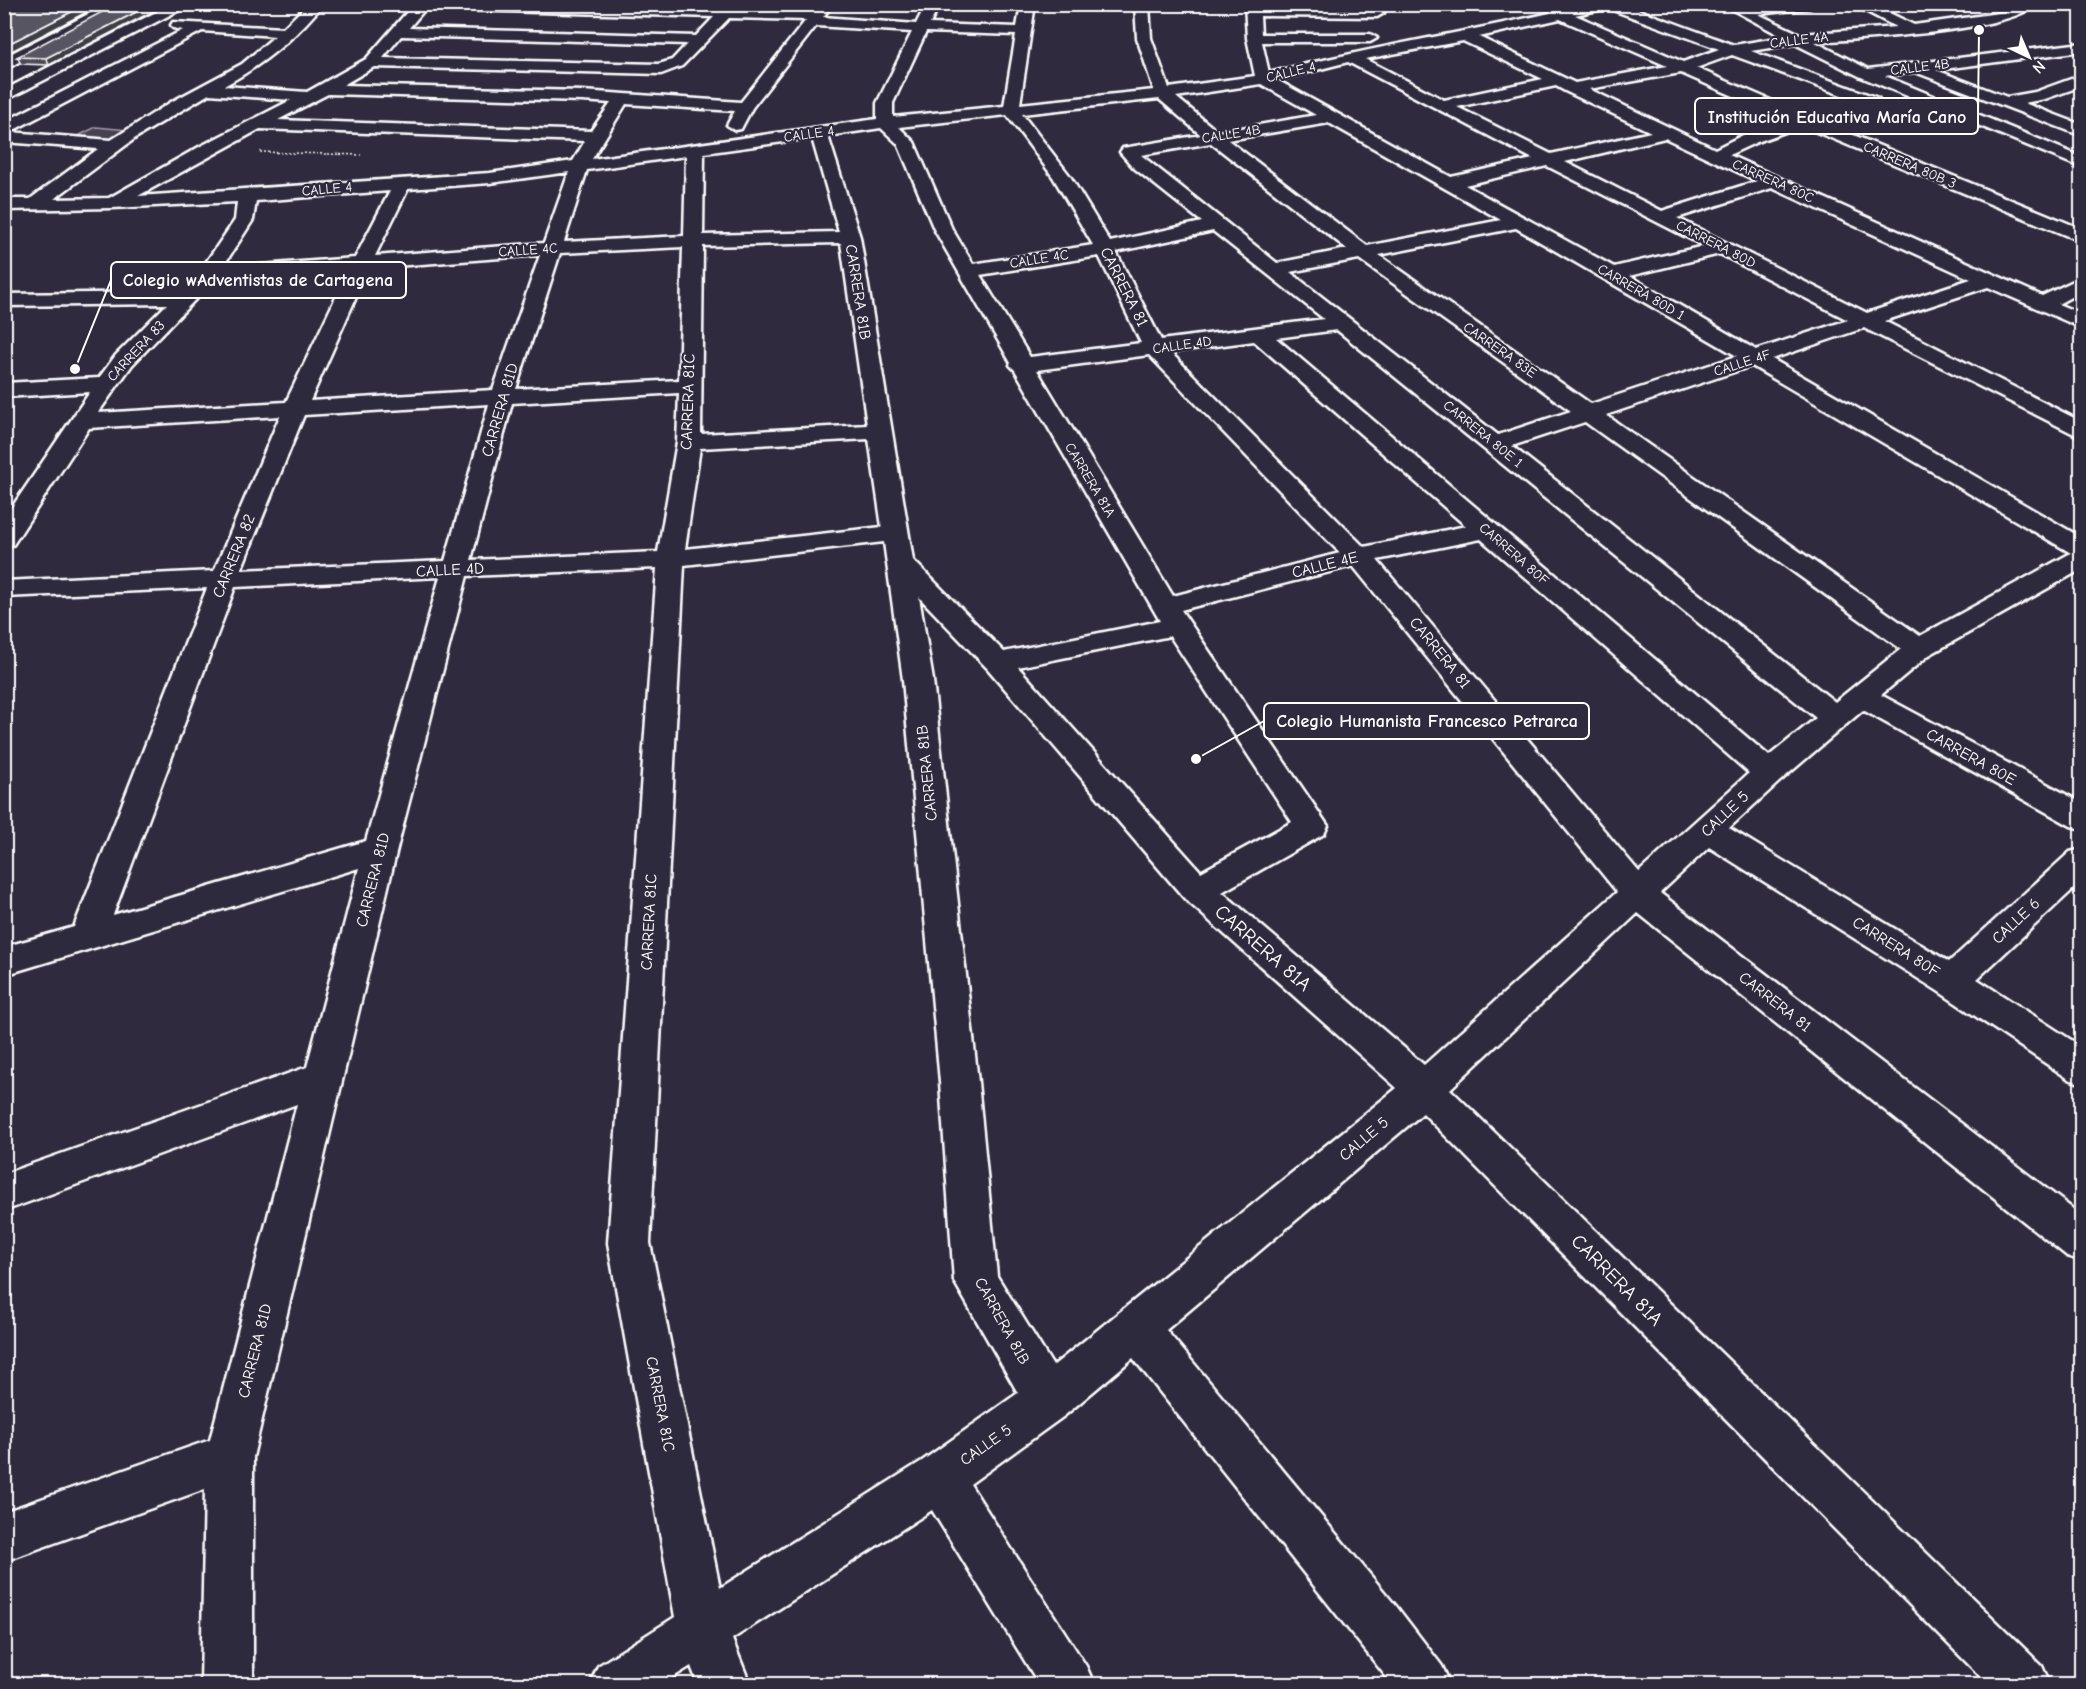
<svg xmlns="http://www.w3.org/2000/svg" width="2086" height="1689" viewBox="0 0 2086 1689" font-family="'Comic Neue',sans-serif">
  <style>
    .green { fill: #464152; stroke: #a2a0a8; stroke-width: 1.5 }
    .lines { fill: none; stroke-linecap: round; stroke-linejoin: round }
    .minor-casing { stroke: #fff; stroke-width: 5 }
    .path { stroke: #fff; stroke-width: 1.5; stroke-dasharray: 2 2; stroke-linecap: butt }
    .minor { fill: #2f2a3d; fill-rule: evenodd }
    .wall { fill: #4d4956; stroke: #fff; stroke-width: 1.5 }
    .shaded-wall { fill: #3e3c46; stroke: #fff; stroke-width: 1.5 }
    .building { fill: #595564; stroke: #fff; stroke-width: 1.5 }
    .labels { text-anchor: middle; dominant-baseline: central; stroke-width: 4.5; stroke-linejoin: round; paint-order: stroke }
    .far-street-label { font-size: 14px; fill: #fff; stroke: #2f2a3d }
    .street-label { font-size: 16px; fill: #fff; stroke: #2f2a3d }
    .near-street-label { font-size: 20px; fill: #fff; stroke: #2f2a3d }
    .leader { fill: none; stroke: #fff; stroke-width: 2 }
    .callout-dot { fill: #fff; stroke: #2f2a3d; stroke-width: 2 }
    .callout { fill: #2f2a3d; stroke: #fff; stroke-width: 2 }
    .callout-label { font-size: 18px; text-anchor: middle; font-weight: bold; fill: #fff }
  </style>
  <rect width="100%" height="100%" fill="#2f2a3d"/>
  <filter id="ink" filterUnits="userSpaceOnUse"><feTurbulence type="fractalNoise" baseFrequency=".0167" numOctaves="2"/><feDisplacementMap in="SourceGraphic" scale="12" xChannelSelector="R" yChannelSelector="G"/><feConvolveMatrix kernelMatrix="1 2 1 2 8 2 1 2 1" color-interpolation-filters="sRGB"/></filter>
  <g filter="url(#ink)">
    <path class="green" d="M96,127L129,130L112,141L72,139Z"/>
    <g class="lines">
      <g class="minor-casing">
        <path id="minor" d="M108,4H127L4,70V58L8,55Z
          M172,4H191L4,101V90Z
          M308,4H323C296,38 262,65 224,86L307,92L366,59L414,4H553L813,12L818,4H833L823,17L916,24L926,4H940L930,24L1017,27L1021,4H1035L1020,104L1154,90L1137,38L1135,4H1149L1151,38L1169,88L1255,76L1247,38L1245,4H1259V8L1377,9L1384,13L1377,17L1260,16L1261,34H1370L1377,38L1370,42H1262L1269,73C1362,49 1456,34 1550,13L1551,9L1563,10L1586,4H1623L1734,45L1783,37L1722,4L1745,7L1817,4L1810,8L1758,14L1800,34L1896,27L1852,4H1871L1914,25L2006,12L2018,4H2036C2009,32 1858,39 1815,42L1868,69L2082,43V51L1936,70L2007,97L2035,92L2082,75V86L2045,99L2024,103L2082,125V136L1915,72L1885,76L2082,157V168L1861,77L1795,44L1751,51L1878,98L1880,101L1878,104H1866L1732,55L1696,68L1803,114L1814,111L1820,113L1822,116L1817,120L2082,229V242L1802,126L1757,142L1729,155L2042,296L2082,277V291L2058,304L2082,314V328L1988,287L1884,321L2082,422V438L1864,328L1772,359L2082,538V569L1929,655L1881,695L2082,803V829L2071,826L1863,710L1780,781L1729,828L1949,962L2070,852L2082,849V881L1977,979L2082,1047V1084L2069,1079L1938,991L1709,847L1660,893L2082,1216V1261L2067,1256L1638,913L1450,1089L2042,1666L2050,1684H1988L1423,1113L1166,1330L1396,1606L1442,1666L1450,1684H1392L1133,1358L1064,1416L970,1484L1086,1666L1094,1684H1039L932,1510L732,1639L750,1684H698L691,1666L662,1684H590L598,1666L675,1617L608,1243L657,568L467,576L397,849L253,1457V1684H201L205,1489L4,1561V1512L210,1440L297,1104L4,1211V1174L307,1067L359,868L4,975V947L74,927L207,588L4,597V581L214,571L280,416L89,428L13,545L4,547V519L90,392L4,397V383L99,378L116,355L167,304L4,306V294L179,292L200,271L235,220L237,202L112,208L4,210V199H30L98,149L4,142V122L183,30L173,28L171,25L173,22L283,28ZM1607,8L1719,49L1683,62L1575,15ZM425,9L714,17L696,36L409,28ZM729,18L806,20L741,102L582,91L343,85L374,67L661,74L682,66ZM1560,19L1667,66L1575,83L1479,37ZM816,26L912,32L877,103V119L592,159L626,104L735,111L727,125L735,130L741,129L752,108ZM202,31L275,36L242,64L171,102L111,140L10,132ZM926,32L1016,35L1004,106L893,117V103ZM401,36L687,44L672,60L659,64L383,58ZM1463,41L1543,79L1444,100L1365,59ZM1348,62L1533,159L1451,177L1277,80ZM1681,73L1788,120L1745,134L1715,149L1589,89ZM1261,84L1316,115L1218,132L1176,97ZM1556,86L1565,91L1651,132L1551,154L1457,107ZM209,94L291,100L199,147L109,198L54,199L137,137ZM328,94L582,101L611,103L591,131L278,120ZM1159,99L1201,135L1123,148L1120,152L1134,168L1202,222L1110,242L1070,176L1022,114ZM1007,115L1053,177L1093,245L973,264L952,229L914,142L899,127ZM1329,123L1501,220L1367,246L1228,140ZM881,128L898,144L934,229L1011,363L1010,365L1015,370L1160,621L1004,652L913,560L860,237L828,136ZM260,129L585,141L573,161L490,173L138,196ZM812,138L839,232L703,235L704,153ZM1665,138L1757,181L1662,211L1565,162ZM1211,143L1347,249L1277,263L1141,155ZM686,156L684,236L564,242L587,170ZM1547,166L1704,246L1614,267L1465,185ZM569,172L544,243L375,256L408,189L490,183ZM1772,188L1971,279L1867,313L1677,218ZM390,191L355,258L222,268L253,220L256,201ZM1516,228L1737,356L1591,404L1379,255ZM1213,231L1324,319L1161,340L1116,252ZM841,243L867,425L701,434L703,246ZM683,247L679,380L516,389L560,253ZM1720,254L1848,320L1756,350L1629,276ZM540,255L493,390L310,401L369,268ZM1099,256L1141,343L1030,357L980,275ZM1359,259L1571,411L1498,435L1290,272ZM349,270L286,402L98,413L132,365L213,281ZM1337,330L1816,718L1769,756L1276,338ZM1254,341L1466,526L1364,547L1170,352ZM1149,355L1340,553L1173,596L1037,370ZM1752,366L2071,553L1920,636L1606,415ZM679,393L677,442L658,552L471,560L512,403ZM489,404L445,561L241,570L304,415ZM1585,422L1901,649L1835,702L1512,446ZM869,439L882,527L685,549L700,448ZM1481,539L1749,773L1639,872L1377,560ZM884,542L903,680L940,1082L954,1281L1018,1393L922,1461L720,1588L650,1243L684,565ZM1353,566L1617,892L1424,1065L1222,892L1324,834L1328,826L1181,610ZM440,577L366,841L113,915L235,587ZM919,597L988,669L1185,899L1397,1088L1053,1366L997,1276L978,1082L933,680ZM1170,636L1292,822L1201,872L1018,667Z
          M2074,4H2082V9Z"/>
      </g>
      <path class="path" d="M260,152L361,155"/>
      <use href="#minor" class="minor"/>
    </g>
    <path class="wall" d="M165,5L49,65L21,64L17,57Z"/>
    <path class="shaded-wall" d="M87,4H102L4,55V46Z
      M152,4L165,5L49,65L46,58Z"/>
    <path class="building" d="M4,4H87L4,46Z
      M117,4H152L46,58L17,57Z"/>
  </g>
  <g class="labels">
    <g class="far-street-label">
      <text transform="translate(1799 40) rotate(-7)">CALLE 4A</text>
      <text transform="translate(1920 67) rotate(-7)">CALLE 4B</text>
      <text transform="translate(1291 72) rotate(-14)">CALLE 4</text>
      <text transform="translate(809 134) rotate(-8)">CALLE 4</text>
      <text transform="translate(1231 134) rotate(-9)">CALLE 4B</text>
      <text transform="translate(1910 165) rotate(23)">CARRERA 80B 3</text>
      <text transform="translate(1773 181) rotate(24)">CARRERA 80C</text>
      <text transform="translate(327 189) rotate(-5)">CALLE 4</text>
      <text transform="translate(1716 244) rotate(27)">CARRERA 80D</text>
      <text transform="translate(528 250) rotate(-4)">CALLE 4C</text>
      <text transform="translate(1039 259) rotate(-9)">CALLE 4C</text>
      <text transform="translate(1641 292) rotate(30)">CARRERA 80D 1</text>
      <text transform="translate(1182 345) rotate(-8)">CALLE 4D</text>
      <text transform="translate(1500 350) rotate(35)">CARRERA 83E</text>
      <text transform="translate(136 351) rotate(-47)">CARRERA 83</text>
      <text transform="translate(1742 363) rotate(-18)">CALLE 4F</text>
      <text transform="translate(1483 434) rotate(39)">CARRERA 80E 1</text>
      <text transform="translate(1090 480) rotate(59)">CARRERA 81A</text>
      <text transform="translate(1514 554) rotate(41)">CARRERA 80F</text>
    </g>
    <g class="street-label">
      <text transform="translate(1124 287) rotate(63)">CARRERA 81</text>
      <text transform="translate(858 292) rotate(81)">CARRERA 81B</text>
      <text transform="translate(688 402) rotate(-88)">CARRERA 81C</text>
      <text transform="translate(500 410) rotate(-74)">CARRERA 81D</text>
      <text transform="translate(234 556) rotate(-68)">CARRERA 82</text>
      <text transform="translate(1325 565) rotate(-14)">CALLE 4E</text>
      <text transform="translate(450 570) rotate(-3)">CALLE 4D</text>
      <text transform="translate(1440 653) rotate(51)">CARRERA 81</text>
      <text transform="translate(1971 757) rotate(29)">CARRERA 80E</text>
      <text transform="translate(927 773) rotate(-96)">CARRERA 81B</text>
      <text transform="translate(1725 814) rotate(-43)">CALLE 5</text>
      <text transform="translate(373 880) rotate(-76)">CARRERA 81D</text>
      <text transform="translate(2016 921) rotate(-43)">CALLE 6</text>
      <text transform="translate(649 922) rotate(-87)">CARRERA 81C</text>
      <text transform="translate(1896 947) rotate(32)">CARRERA 80F</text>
      <text transform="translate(1775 1002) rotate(38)">CARRERA 81</text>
      <text transform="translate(1364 1139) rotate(-40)">CALLE 5</text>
      <text transform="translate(1002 1321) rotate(61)">CARRERA 81B</text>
      <text transform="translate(255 1351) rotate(-76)">CARRERA 81D</text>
      <text transform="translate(660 1404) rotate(79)">CARRERA 81C</text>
      <text transform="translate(986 1445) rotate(-35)">CALLE 5</text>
    </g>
    <g class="near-street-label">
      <text transform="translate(1263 948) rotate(41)">CARRERA 81A</text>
      <text transform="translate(1617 1280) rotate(45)">CARRERA 81A</text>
    </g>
  </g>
  <path class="leader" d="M1979 30L1978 116M75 369L111 280M1196 759L1264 721"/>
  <g class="callout-dot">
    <circle cx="1979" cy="30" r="6"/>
    <circle cx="75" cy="369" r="6"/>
    <circle cx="1196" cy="759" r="6"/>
  </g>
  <g class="callout">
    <rect x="1695" y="98" width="283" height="36" rx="6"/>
    <rect x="111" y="262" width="295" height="36" rx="6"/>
    <rect x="1264" y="703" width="325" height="36" rx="6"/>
  </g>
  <g class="callout-label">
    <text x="1837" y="123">Institución Educativa María Cano</text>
    <text x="258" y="286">Colegio wAdventistas de Cartagena</text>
    <text x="1427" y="727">Colegio Humanista Francesco Petrarca</text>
  </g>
  <rect width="2086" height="1689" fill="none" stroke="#2f2a3d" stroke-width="24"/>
  <rect x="12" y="12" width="2062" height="1665" fill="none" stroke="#fff" stroke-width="2" filter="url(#ink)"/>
  <g transform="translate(2029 57) rotate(136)" stroke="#2f2a3d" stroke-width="4.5" paint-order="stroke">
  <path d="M0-4.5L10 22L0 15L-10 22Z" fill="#ffffff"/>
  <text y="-9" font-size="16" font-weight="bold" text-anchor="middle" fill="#ffffff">N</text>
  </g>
</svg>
